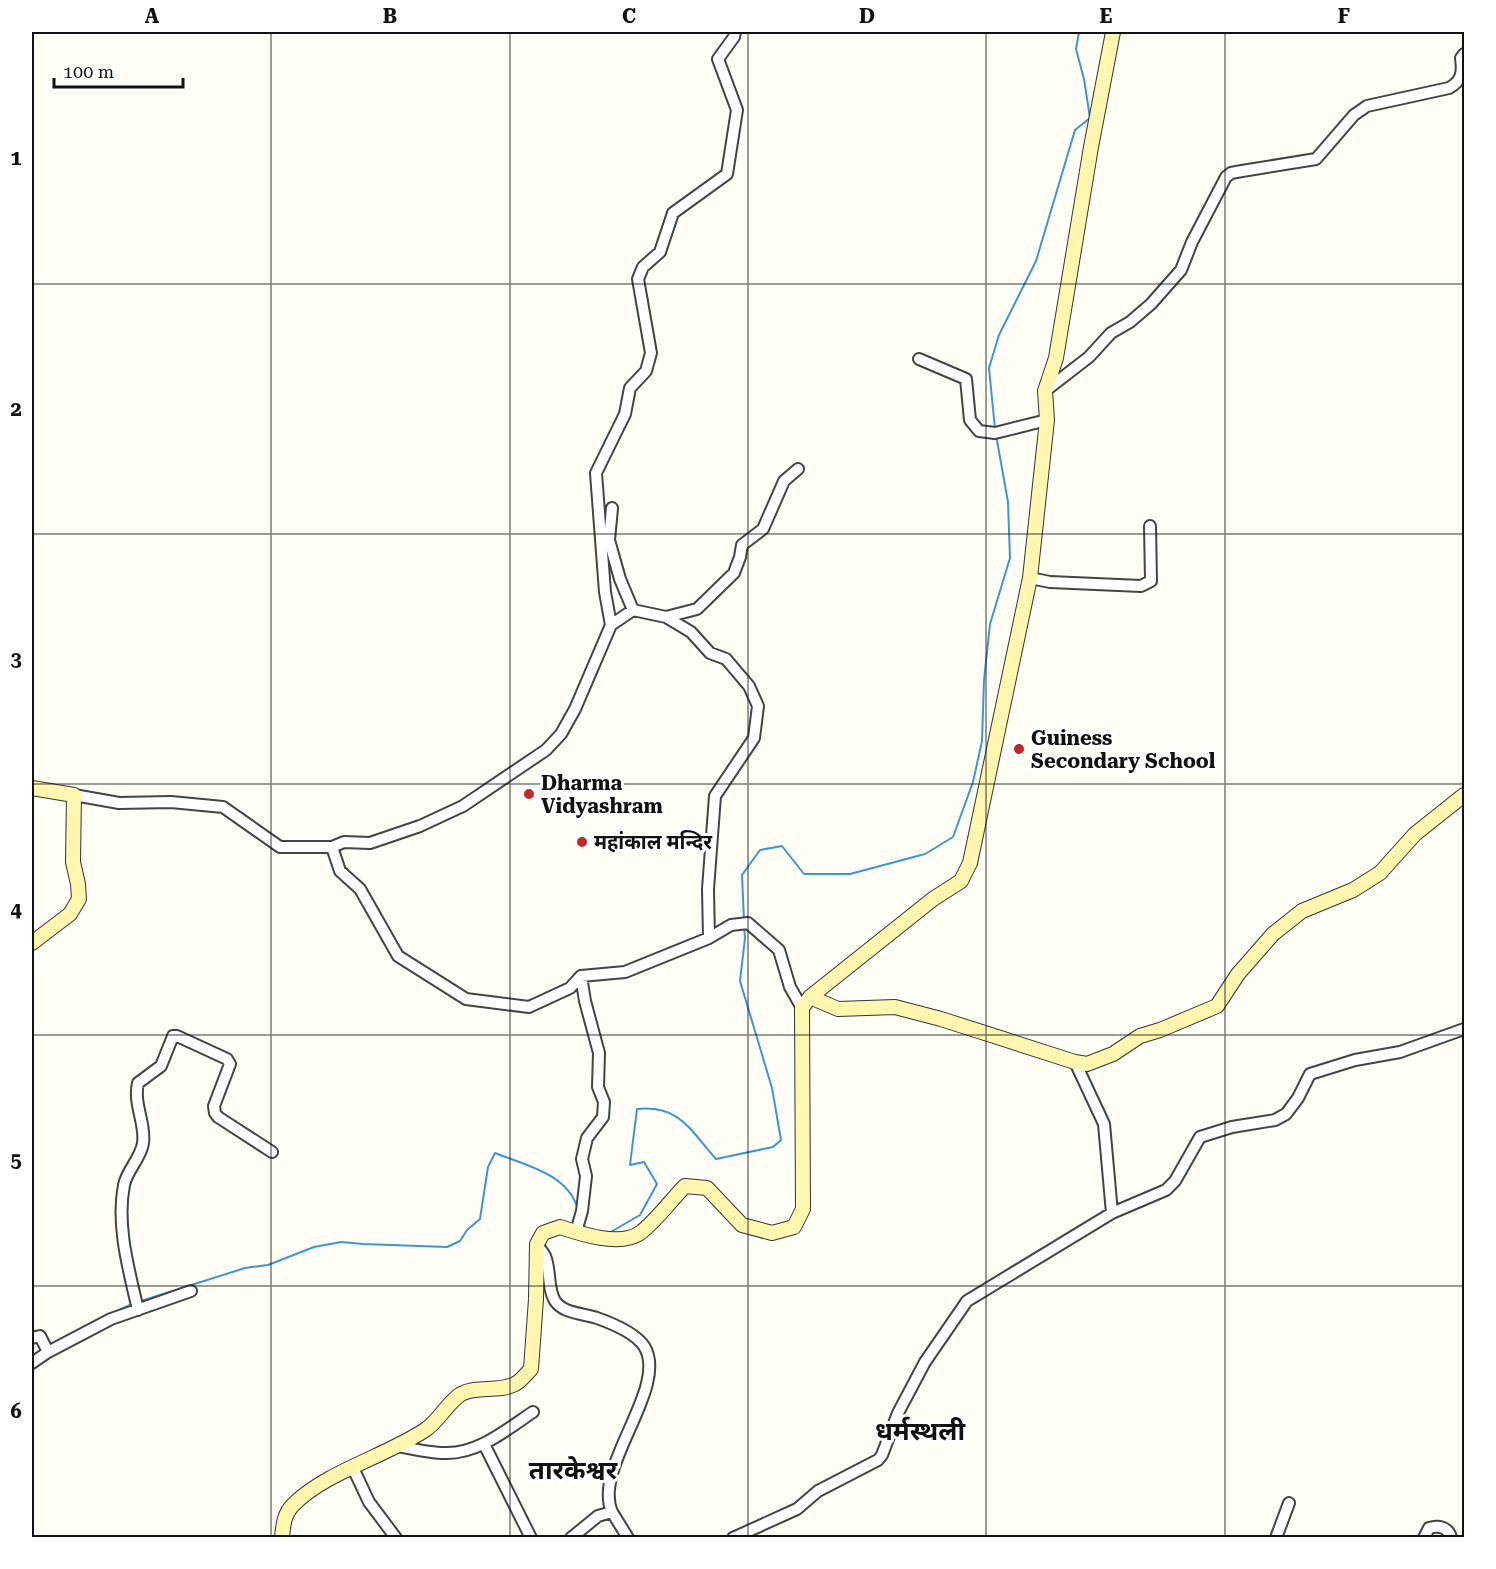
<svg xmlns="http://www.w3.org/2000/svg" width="1496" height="1569" viewBox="0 0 1496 1569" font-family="'Roboto Serif','Noto Sans Devanagari',serif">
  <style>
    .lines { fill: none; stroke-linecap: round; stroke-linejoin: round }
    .stream { stroke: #3f96cf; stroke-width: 2 }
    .street-casing { stroke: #444; stroke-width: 14 }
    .secondary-casing { stroke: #333; stroke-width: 16 }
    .street { stroke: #fff; stroke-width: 10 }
    .secondary { stroke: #fff6b0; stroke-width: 14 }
    .grid { fill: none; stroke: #111; stroke-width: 1.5; stroke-opacity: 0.55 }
    .poi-dot { fill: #c4262e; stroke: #fff; stroke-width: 2 }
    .labels { text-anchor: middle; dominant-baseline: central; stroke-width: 6; stroke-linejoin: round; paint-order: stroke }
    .poi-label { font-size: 20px; font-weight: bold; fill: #111; stroke: #fff; text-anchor: start }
    .district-label { font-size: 26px; font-weight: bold; fill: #111; stroke: #fff }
    .neatline { fill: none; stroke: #111; stroke-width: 2 }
    .grid-label { font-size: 20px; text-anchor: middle; font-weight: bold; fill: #111 }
  </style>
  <rect width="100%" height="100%" fill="#fffdf5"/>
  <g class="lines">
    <path class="stream" d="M995,429L989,368L999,335L1036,261L1075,130L1090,118L1084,79L1076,49L1079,32
      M744,921L742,875L760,850L782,846L804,874H850L925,854L953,837L973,782L982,741L984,680L990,624L1010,558L1008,502L996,435
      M583,1227L595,1230
      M609,1233L640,1215L657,1184L644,1162L630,1165L637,1109C680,1105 690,1130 716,1159L773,1147L781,1140L772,1088L740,981L745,938L744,926
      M141,1301L245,1268L268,1265L314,1247L341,1242L363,1244L447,1247L460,1241L467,1230L480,1219L488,1167L495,1153C525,1165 569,1174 578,1210
      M113,1313L132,1304"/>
    <g class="street-casing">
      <path id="street" d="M919,359L966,379L970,420L979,431L995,433L1047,420
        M1045,391L1089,357L1111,333L1130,322L1151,304L1181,270L1192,242L1226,177L1231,173L1242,171L1316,159L1354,115L1367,106L1449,88C1462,81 1463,72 1461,58L1464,54
        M612,508L609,540L620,579L633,610
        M1030,578L1050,582L1141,586L1151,581L1150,526
        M666,617L691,632L710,653L726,659L749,686L758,706L754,738L715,796L708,889L709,938
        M611,625L605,592L596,473L625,414L630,388L646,371L651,353L638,279L643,267L660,252L673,213L727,174L737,110L718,59L734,37L735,32
        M74,795L119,803L171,802L223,807L280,847H332L344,842L370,843L420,826L463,806L546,750L561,734L575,709L611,625L633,610L666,617L697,609L734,573L740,557L742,545L763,529L784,481L798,469
        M332,847L340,871L360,889L398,956L466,999L529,1007L570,988L581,976L625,972L709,938L731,925L748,923L779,950L790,987L802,1008
        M1112,1213L1166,1190L1175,1181L1200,1137L1232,1127L1275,1120L1286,1114L1298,1098L1310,1074L1355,1060L1400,1052L1464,1029
        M578,1233V1225L582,1211L586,1176L582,1159L587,1138L603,1117L604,1102L598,1087L599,1053L585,1001L581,976
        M537,1245C539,1248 543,1252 545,1256C551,1270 547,1288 555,1301C564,1314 583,1313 597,1318C611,1323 635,1333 644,1346C670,1387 592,1467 612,1512
        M138,1310C129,1270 116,1226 124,1185C127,1170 141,1158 143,1143C146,1124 133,1104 138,1083L161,1066L173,1036H177L227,1059L230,1064L214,1106L215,1113L218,1117L272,1152
        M32,1338L40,1336L48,1352
        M32,1363L48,1352L111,1319L191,1291
        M484,1444L531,1538
        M398,1446C413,1449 430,1453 445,1453C478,1454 506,1430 533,1412
        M353,1468L369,1502L396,1538
        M571,1538L598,1516L612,1512L628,1538
        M733,1538L797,1509L818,1491L878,1460L882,1455L898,1413L925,1362L967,1301L1112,1213L1104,1124L1075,1062
        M1276,1538L1289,1503
        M1424,1538L1429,1528C1438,1525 1449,1527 1451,1538"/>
    </g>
    <g class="secondary-casing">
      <path id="secondary" d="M32,788L74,795L73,862L78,884L79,899L70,914L32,943
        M810,997L838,1009L895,1007L941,1019L1075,1062L1087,1064L1113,1054L1140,1036L1160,1030L1217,1006L1238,974L1273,934L1302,911L1353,890L1380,873L1415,834L1464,795
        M282,1538C283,1526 284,1513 294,1504C326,1472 386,1456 425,1430C439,1421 447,1403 461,1394C477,1385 498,1393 515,1384C521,1381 526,1374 531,1369L536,1299L537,1244L543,1233L560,1227C581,1234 620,1247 640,1233C655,1222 672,1199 685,1186L707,1188L742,1225L772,1233L794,1227L803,1209L802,1008L810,997L933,899L961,881L970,863L1030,578L1047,420L1045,391L1056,358L1091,147L1113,32"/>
    </g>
    <use href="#street" class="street"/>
    <use href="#secondary" class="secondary"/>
  </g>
  <path class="grid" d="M271,32V1538M510,32V1538M748,32V1538M986,32V1538M1225,32V1538M32,284H1464M32,534H1464M32,784H1464M32,1035H1464M32,1286H1464"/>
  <g class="poi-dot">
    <circle cx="1019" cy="749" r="6"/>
    <circle cx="529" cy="794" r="6"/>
    <circle cx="582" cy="842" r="6"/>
  </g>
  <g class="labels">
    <g class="poi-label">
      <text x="1031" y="738">Guiness<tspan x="1031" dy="23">Secondary School</tspan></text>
      <text x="541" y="783">Dharma<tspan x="541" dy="23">Vidyashram</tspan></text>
      <text x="594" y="842">महांकाल मन्दिर</text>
    </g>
    <g class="district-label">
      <text x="920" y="1431">धर्मस्थली</text>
      <text x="573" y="1470">तारकेश्वर</text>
    </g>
  </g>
  <rect width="1496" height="1569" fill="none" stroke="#ffffff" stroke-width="66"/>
  <path d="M54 78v9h129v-9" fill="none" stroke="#111111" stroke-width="3"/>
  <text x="63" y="78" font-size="18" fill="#111111" stroke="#ffffff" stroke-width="4.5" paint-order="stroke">100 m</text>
  <rect x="33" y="33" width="1430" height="1503" class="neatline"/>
  <g class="grid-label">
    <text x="152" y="23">A</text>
    <text x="390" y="23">B</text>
    <text x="629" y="23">C</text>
    <text x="867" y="23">D</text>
    <text x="1106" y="23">E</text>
    <text x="1344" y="23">F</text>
    <text x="16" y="165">1</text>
    <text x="16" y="416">2</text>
    <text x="16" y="666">3</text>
    <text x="16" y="917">4</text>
    <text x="16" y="1167">5</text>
    <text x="16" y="1418">6</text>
  </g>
</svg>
